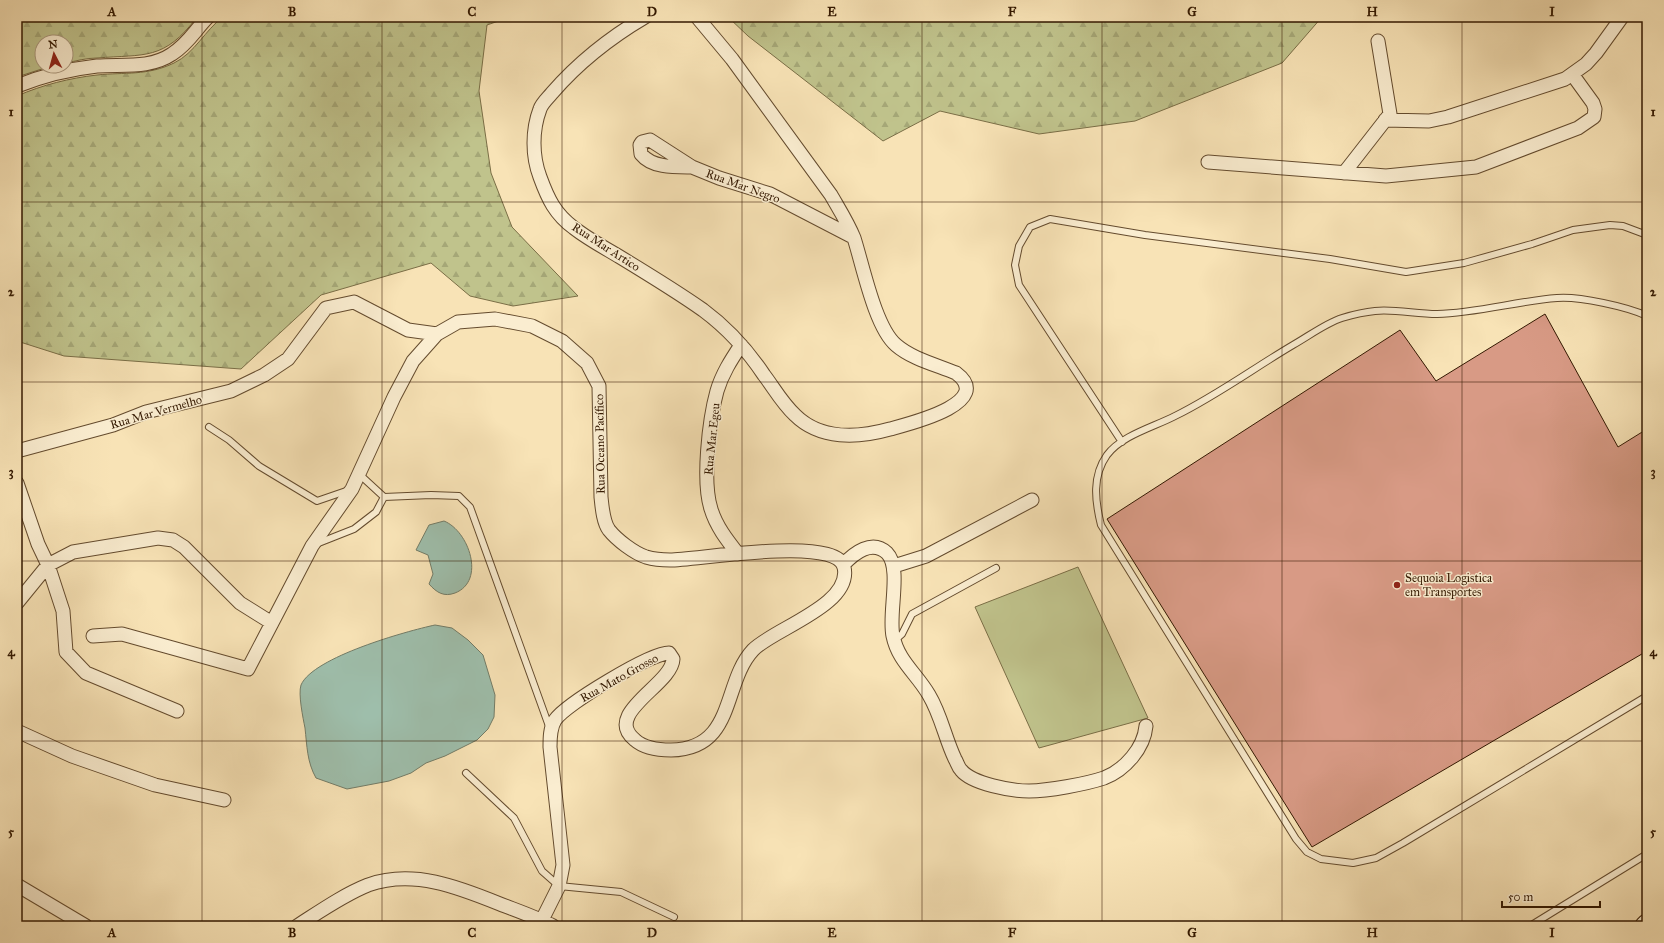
<svg xmlns="http://www.w3.org/2000/svg" width="1664" height="943" viewBox="0 0 1664 943" font-family="'IM FELL Great Primer',serif">
  <style>
    .forest { fill: url(#forest-firs); stroke: #7a6e46 }
    .park { fill: #c0c38c; stroke: #7a6e46 }
    .water { fill: #9ebeab; stroke: #737c67 }
    .building { fill: #d89a85; stroke: #331800 }
    .lines { fill: none; stroke-linecap: round; stroke-linejoin: round }
    .lane-casing { stroke: #644b2e; stroke-width: 8 }
    .street-casing { stroke: #644b2e; stroke-width: 15 }
    .secondary-casing { stroke: #331800; stroke-width: 20 }
    .lane { stroke: #faedd0; stroke-width: 6 }
    .street { stroke: #faedd0; stroke-width: 13 }
    .secondary { stroke: #faedd0; stroke-width: 18 }
    .grid { fill: none; stroke: #331800; stroke-width: 1; stroke-opacity: 0.55 }
    .poi-dot { fill: #8f2418; stroke: #faedd0; stroke-width: 1.5 }
    .labels { text-anchor: middle; dominant-baseline: central; stroke-width: 3; stroke-linejoin: round; paint-order: stroke }
    .street-label { font-size: 12px; fill: #331800; stroke: #faedd0 }
    .poi-label { font-size: 12px; fill: #331800; stroke: #faedd0; text-anchor: start }
    .neatline { fill: none; stroke: #331800; stroke-width: 1.5 }
    .grid-label { font-size: 13px; text-anchor: middle; font-weight: bold; fill: #331800 }
  </style>
  <defs>
    <pattern id="forest-firs" width="22" height="20" patternUnits="userSpaceOnUse"><rect width="22" height="20" fill="#c0c38c"/><path d="M5 1l3.5 6h-7zM16 11l3.5 6h-7z" fill="#a5a777"/></pattern>
  </defs>
  <rect width="100%" height="100%" fill="#f8e3b6"/>
  <filter id="stains"><feTurbulence type="fractalNoise" baseFrequency=".005" numOctaves="4"/><feColorMatrix values="0 0 0 0 .2 0 0 0 0 .09 0 0 0 0 .02 0 0 0 .5 -.17"/></filter>
  <radialGradient id="worn" r=".72"><stop offset=".6" stop-color="#630" stop-opacity="0"/><stop offset="1" stop-color="#630" stop-opacity=".3"/></radialGradient>
  <path class="forest" d="M17,17H197C164,61 145,54 97,58C86,58 76,61 66,63V42H42V66H51L17,77Z
    M223,17H510L487,25L479,91L491,173L512,227L578,296L513,306L470,296L431,263L321,295L241,369L64,356L17,341V96C42,85 70,78 97,75C125,72 147,76 174,63C195,53 205,30 223,17Z
    M728,17H1322L1282,63L1135,121L1039,134L940,111L883,141L748,36Z"/>
  <path class="park" d="M1078,567L1148,718L1039,748L975,607Z"/>
  <path class="water" d="M444,521C469,531 486,581 455,593C444,597 437,593 429,584L433,574L428,555L416,550L429,525Z
    M435,625L452,628L468,640L483,655L495,695L494,717L488,729L477,740L445,756L426,763L411,773L389,781L347,789L316,778C307,762 307,746 305,728C303,718 298,694 301,685C313,657 407,631 435,625Z"/>
  <path class="building" d="M1545,314L1618,447L1647,429V651L1312,847L1107,519L1400,330L1436,381Z"/>
  <g class="lines">
    <g class="lane-casing">
      <path id="lane" d="M1647,316C1628,307 1579,296 1557,298C1517,301 1478,313 1437,314C1416,314 1395,309 1375,311C1364,312 1352,315 1342,318C1326,323 1309,336 1293,345C1254,368 1216,396 1175,416C1154,427 1122,435 1107,455C1092,476 1095,501 1101,525L1296,839L1307,852L1321,859L1353,863L1376,858L1403,843L1647,696
        M209,427L229,440L259,466L317,501L349,490
        M1122,442L1019,285L1015,265L1019,246L1030,227L1050,219L1145,235L1330,259L1406,272L1464,263L1532,244L1573,230L1610,225L1623,226L1647,235
        M384,497L431,495L459,496L470,507L550,729
        M316,544L354,529L376,512L384,497L359,474
        M894,641L902,634L912,614L996,568
        M466,773L514,818L542,871L559,886L621,892L674,917
        M1530,926L1647,854"/>
    </g>
    <g class="street-casing">
      <path id="street" d="M645,17C611,37 578,63 552,93C548,98 542,103 540,109C532,130 532,156 540,177C548,199 555,214 574,228C588,239 605,248 620,257C648,274 676,291 703,310C726,327 748,351 764,375C774,388 782,403 795,415C820,440 858,438 890,429C908,424 996,403 956,373C937,365 912,359 896,345C875,327 863,266 854,238C848,223 839,209 831,195L732,59L697,17
        M17,86C42,76 70,69 97,66C122,64 150,69 172,54C189,43 195,30 208,17
        M1385,120L1429,121L1448,117L1565,79L1586,64L1596,53L1622,17
        M1208,162L1386,176L1476,167L1578,128L1594,117L1595,109L1593,103L1572,74
        M692,167C675,167 652,168 641,154L640,145L642,142L650,140L692,167L719,178L770,194L853,237
        M1344,173L1390,114L1378,41
        M17,451L113,425L146,412L231,391L264,375L288,359L326,308L354,302L408,330L437,334L458,322L495,319L532,326L562,341L587,363L599,386L601,497C602,506 603,522 609,530C617,540 634,553 646,557C653,559 662,560 670,560C698,560 836,535 844,567C853,605 773,629 753,650C722,683 736,749 671,750C659,750 644,748 635,740C602,713 672,685 673,659L669,653C650,653 566,704 555,720C550,728 550,738 550,747L563,865L559,886L542,920
        M17,483L38,544L48,565L63,611L66,652L86,673L177,711
        M738,554C727,540 716,526 711,509C702,481 709,420 717,391C722,374 731,360 741,345
        M843,565C854,553 872,539 887,553C902,568 888,614 893,636C898,661 917,674 929,695C941,715 945,738 955,759C957,762 958,767 961,770C972,784 1012,791 1029,791C1048,791 1086,784 1104,778C1125,770 1144,748 1146,726
        M894,566L926,556L1032,500
        M17,603L48,565L73,552L158,538L173,540L184,547L240,603L272,623
        M93,636L122,634L248,669L312,546L352,489L394,397L413,361L437,334
        M17,731L72,756L155,785L224,800
        M17,885L86,926
        M297,926C319,912 343,895 368,885C413,869 458,887 500,904C518,911 536,917 553,926"/>
    </g>
    <g class="secondary-casing">
      <path id="secondary" d="M1644,926L1647,923"/>
    </g>
    <use href="#lane" class="lane"/>
    <use href="#street" class="street"/>
    <use href="#secondary" class="secondary"/>
  </g>
  <path class="grid" d="M202,17V926M382,17V926M562,17V926M742,17V926M922,17V926M1102,17V926M1282,17V926M1462,17V926M17,202H1647M17,382H1647M17,561H1647M17,741H1647"/>
  <circle class="poi-dot" cx="1397" cy="585" r="4"/>
  <g class="labels">
    <g class="street-label">
      <text transform="translate(743 186) rotate(20)">Rua Mar Negro</text>
      <text transform="translate(606 247) rotate(33)">Rua Mar Artico</text>
      <text transform="translate(156 412) rotate(-16)">Rua Mar Vermelho</text>
      <text transform="translate(712 439) rotate(-84)">Rua Mar Egeu</text>
      <text transform="translate(600 444) rotate(-91)">Rua Oceano Pacífico</text>
      <text transform="translate(619 678) rotate(-29)">Rua Mato Grosso</text>
    </g>
    <g class="poi-label">
      <text x="1405" y="578">Sequoia Logistica<tspan x="1405" dy="14">em Transportes</tspan></text>
    </g>
  </g>
  <rect width="1664" height="943" fill="none" stroke="#f8e3b6" stroke-width="44"/>
  <g transform="translate(54 54) rotate(354)"><circle r="19" fill="#faedd0" stroke="#aa987d"/>
  <path d="M0-3L7 15L0 10L-7 15Z" fill="#8f2418"/>
  <text y="-6" font-size="11" font-weight="bold" text-anchor="middle" fill="#331800">N</text>
  </g>
  <path d="M1502 901v6h98v-6" fill="none" stroke="#331800" stroke-width="2"/>
  <text x="1508" y="901" font-size="12" fill="#331800" stroke="#faedd0" stroke-width="3" paint-order="stroke">50 m</text>
  <rect x="22" y="22" width="1620" height="899" class="neatline"/>
  <g class="grid-label">
    <text x="112" y="16">A</text>
    <text x="292" y="16">B</text>
    <text x="472" y="16">C</text>
    <text x="652" y="16">D</text>
    <text x="832" y="16">E</text>
    <text x="1012" y="16">F</text>
    <text x="1192" y="16">G</text>
    <text x="1372" y="16">H</text>
    <text x="1552" y="16">I</text>
    <text x="11" y="116">1</text>
    <text x="1653" y="116">1</text>
    <text x="11" y="296">2</text>
    <text x="1653" y="296">2</text>
    <text x="11" y="476">3</text>
    <text x="1653" y="476">3</text>
    <text x="11" y="656">4</text>
    <text x="1653" y="656">4</text>
    <text x="11" y="836">5</text>
    <text x="1653" y="836">5</text>
    <text x="112" y="937">A</text>
    <text x="292" y="937">B</text>
    <text x="472" y="937">C</text>
    <text x="652" y="937">D</text>
    <text x="832" y="937">E</text>
    <text x="1012" y="937">F</text>
    <text x="1192" y="937">G</text>
    <text x="1372" y="937">H</text>
    <text x="1552" y="937">I</text>
  </g>
  <rect width="100%" height="100%" filter="url(#stains)"/>
  <rect width="100%" height="100%" fill="url(#worn)"/>
</svg>
